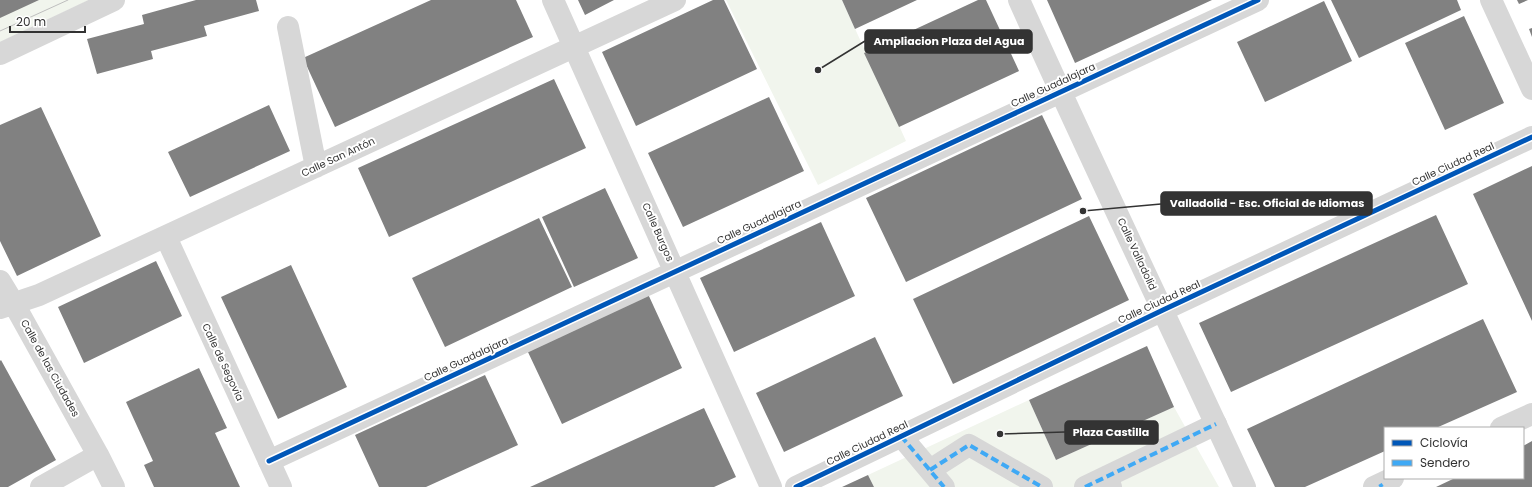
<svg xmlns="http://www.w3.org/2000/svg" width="1532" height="487" viewBox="0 0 1532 487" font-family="Poppins,sans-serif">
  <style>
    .green { fill: #f1f5ed }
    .building { fill: #818181 }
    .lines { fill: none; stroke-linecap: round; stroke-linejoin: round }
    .pedestrian { stroke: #d7d7d7; stroke-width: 22 }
    .minor { stroke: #d7d7d7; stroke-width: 22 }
    .tertiary { stroke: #d7d7d7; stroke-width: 22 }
    .tram { stroke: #bebebe; stroke-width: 1 }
    .quiet { stroke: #3fa9f5; stroke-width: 4; stroke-dasharray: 8 4; stroke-linecap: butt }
    .cycleway-casing { stroke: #fff; stroke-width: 8 }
    .cycleway { stroke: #0057b8; stroke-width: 5 }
    .labels { text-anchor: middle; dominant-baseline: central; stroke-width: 4; stroke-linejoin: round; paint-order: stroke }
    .street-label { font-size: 10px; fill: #333; stroke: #fff }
    .leader { fill: none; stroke: #333; stroke-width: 1.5 }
    .callout-dot { fill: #333; stroke: #fff; stroke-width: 1.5 }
    .callout { fill: #333; stroke: #333; stroke-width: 1.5 }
    .callout-label { font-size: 11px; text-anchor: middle; font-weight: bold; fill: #fff }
  </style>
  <rect width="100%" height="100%" fill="#fff"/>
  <path class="green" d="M0,0H89L0,42Z
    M726,0H842L906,141L818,185Z
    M1029,400L1056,460L1174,407L1219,487H874L868,475Z"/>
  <path class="building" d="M0,0H39L0,18Z
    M196,0H256L259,11L204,26L207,36L151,51L153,59L97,74L87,39L144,24L142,15Z
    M431,0H516L533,37L335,127L303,58Z
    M578,0H614L585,15Z
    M713,0H724L757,69L636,126L602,52Z
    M842,0H917L855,29Z
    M978,0H986L1019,71L899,127L864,53Z
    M1047,0H1212L1075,63Z
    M1331,0H1457L1461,10L1359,58Z
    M1517,0H1528L1519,4Z
    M1324,1L1352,61L1265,102L1237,42Z
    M1464,16L1504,103L1445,130L1405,43Z
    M1532,28V37L1529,29Z
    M554,79L586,148L389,237L358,168Z
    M769,97L804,171L683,227L648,153Z
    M269,105L290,151L190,197L168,152Z
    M41,107L101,236L17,276L0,241V125Z
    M1042,115L1082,199L906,282L866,198Z
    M1532,166V321L1473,194Z
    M605,188L638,258L574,287L542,217Z
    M1436,215L1468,284L1231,392L1199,323Z
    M1089,216L1129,300L953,384L913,299Z
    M539,218L572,287L445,347L412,278Z
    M821,222L855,296L734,352L700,278Z
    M156,261L182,316L84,363L58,307Z
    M291,265L347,387L278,419L221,297Z
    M648,294L682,368L562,424L527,350Z
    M1483,319L1517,392L1436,428H1385V451L1305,487H1275L1247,429Z
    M875,337L903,396L784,452L756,393Z
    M1147,346L1174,407L1056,460L1029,400Z
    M1,360L56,460L8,487H0V361Z
    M199,368L227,428L215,433L240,487H154L144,465L153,461L126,402Z
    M485,375L518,445L426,487H379L355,435Z
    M704,408L736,477L714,487H530Z
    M1532,441V487H1436L1455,478H1523V446Z
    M868,475L874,487H842Z"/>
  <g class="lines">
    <path class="pedestrian" d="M901,436L944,487
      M930,470L969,445L1042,487
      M1085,487L1216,424"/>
    <path class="minor" d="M553,0L771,487
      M1019,0C1092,163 1170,324 1245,487
      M1491,0L1532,89
      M288,27L316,167
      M0,281L14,304L98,455L114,487
      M0,308L39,295L675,0
      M1501,428L1532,414
      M269,461L1258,0
      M1107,477L1111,487
      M41,487L98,455
      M796,487L1163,310L1532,137
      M1374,487L1393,478"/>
    <path class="tertiary" d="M0,54L114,0
      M166,237L281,487"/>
    <path class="tram" d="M0,31L68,0"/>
    <path class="quiet" d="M901,436L944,487
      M930,470L969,445L1042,487
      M1380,484L1382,487
      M1085,487L1216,424"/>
    <g class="cycleway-casing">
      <path id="cycleway" d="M269,461L1258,0
        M796,487L1163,310L1532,137"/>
    </g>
    <use href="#cycleway" class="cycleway"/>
  </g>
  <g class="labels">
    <g class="street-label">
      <text transform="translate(1053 85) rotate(-25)">Calle Guadalajara</text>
      <text transform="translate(338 157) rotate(-25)">Calle San Antón</text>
      <text transform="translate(1453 164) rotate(-25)">Calle Ciudad Real</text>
      <text transform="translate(759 222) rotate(-25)">Calle Guadalajara</text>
      <text transform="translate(658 232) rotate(66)">Calle Burgos</text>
      <text transform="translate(1137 254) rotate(65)">Calle Valladolid</text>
      <text transform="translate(1159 302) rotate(-25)">Calle Ciudad Real</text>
      <text transform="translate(466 359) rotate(-25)">Calle Guadalajara</text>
      <text transform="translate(223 362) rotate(65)">Calle de Segovia</text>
      <text transform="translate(50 368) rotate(61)">Calle de las Ciudades</text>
      <text transform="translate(867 443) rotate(-26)">Calle Ciudad Real</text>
    </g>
  </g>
  <path class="leader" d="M818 70L865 41M1083 211L1161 204M1000 434L1065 432"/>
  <g class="callout-dot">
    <circle cx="818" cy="70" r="4"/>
    <circle cx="1083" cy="211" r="4"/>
    <circle cx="1000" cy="434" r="4"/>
  </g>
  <g class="callout">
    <rect x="865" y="30" width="167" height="23" rx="4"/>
    <rect x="1161" y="192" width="211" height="23" rx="4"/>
    <rect x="1065" y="421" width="93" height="23" rx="4"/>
  </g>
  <g class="callout-label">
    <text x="949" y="45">Ampliacion Plaza del Agua</text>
    <text x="1267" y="207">Valladolid - Esc. Oficial de Idiomas</text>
    <text x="1111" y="436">Plaza Castilla</text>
  </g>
  <rect x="1384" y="427" width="140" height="52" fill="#ffffff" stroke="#adadad"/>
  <rect x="1392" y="440" width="20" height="6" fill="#0057b8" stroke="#adadad"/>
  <text x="1420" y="447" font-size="12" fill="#333333">Ciclovía</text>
  <rect x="1392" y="460" width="20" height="6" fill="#3fa9f5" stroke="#adadad"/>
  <text x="1420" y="467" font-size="12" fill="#333333">Sendero</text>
  <path d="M10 26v6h75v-6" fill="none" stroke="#333333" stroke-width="2"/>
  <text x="16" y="26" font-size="12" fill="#333333" stroke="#ffffff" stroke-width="3" paint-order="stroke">20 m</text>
</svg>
